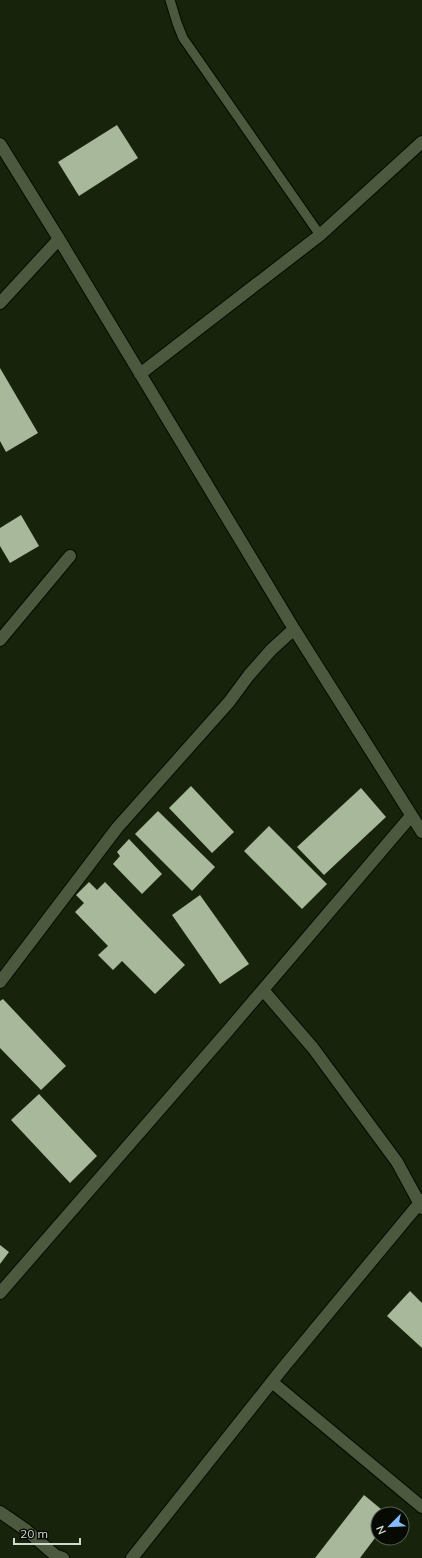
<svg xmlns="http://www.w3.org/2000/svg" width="422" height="1558" viewBox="0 0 422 1558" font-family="Mulish,sans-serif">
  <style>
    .building { fill: #a8b89a }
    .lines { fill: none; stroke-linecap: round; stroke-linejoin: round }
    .service-casing { stroke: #040c00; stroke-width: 11 }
    .minor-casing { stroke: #040c00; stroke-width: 14 }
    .tertiary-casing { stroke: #040c00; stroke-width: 14 }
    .service { stroke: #4c593f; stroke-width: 9 }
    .minor { stroke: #4c593f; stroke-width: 12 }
    .tertiary { stroke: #4c593f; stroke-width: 12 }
  </style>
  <rect width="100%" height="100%" fill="#17230a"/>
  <path class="building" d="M117,125L138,158L79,196L58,162Z
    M0,368L38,433L6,452L0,441Z
    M21,515L39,546L10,563L0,546V528Z
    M191,786L234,832L212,853L169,808Z
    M361,788L386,817L324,875L297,847Z
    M158,811L215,867L192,891L135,834Z
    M269,826L327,884L302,909L244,851Z
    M129,839L162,874L142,894L113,864L120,856L117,852Z
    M89,882L97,890L105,882L185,965L155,994L122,961L113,970L98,955L108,946L75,912L84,903L76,895Z
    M200,895L249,964L220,984L172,915Z
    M3,999L66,1066L41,1090L0,1048V1001Z
    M39,1094L97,1156L70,1183L11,1120Z
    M0,1245L9,1252L0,1264Z
    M410,1291L422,1303V1348L387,1316Z
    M364,1495L387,1514H378V1534L360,1558H315Z"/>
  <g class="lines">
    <g class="service-casing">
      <path id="service" d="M170,0L177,23L183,38L320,235"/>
    </g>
    <g class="minor-casing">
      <path id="minor" d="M0,144L59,239L294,629
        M0,303L59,239
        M140,374L320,235L422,142
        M0,640L70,556
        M0,982L117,828L229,702L249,675L271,650L294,629L422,832
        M263,990L313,1048L397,1162L422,1208
        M0,1293L226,1033L411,816
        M272,1382L422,1507
        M0,1512L26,1530L55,1555L63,1558"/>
    </g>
    <g class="tertiary-casing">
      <path id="tertiary" d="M132,1558L282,1369L422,1200"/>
    </g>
    <use href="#service" class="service"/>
    <use href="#minor" class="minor"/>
    <use href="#tertiary" class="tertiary"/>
  </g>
  <g transform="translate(390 1526) rotate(246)"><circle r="19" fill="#060a03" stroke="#575d53"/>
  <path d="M0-3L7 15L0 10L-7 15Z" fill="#85bbfb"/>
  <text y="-6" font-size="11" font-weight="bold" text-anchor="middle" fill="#d1d9ca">N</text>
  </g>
  <path d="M14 1538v6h66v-6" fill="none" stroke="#d1d9ca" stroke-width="2"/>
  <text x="20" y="1538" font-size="12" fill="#d1d9ca" stroke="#060a03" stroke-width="3" paint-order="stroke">20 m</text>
</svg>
